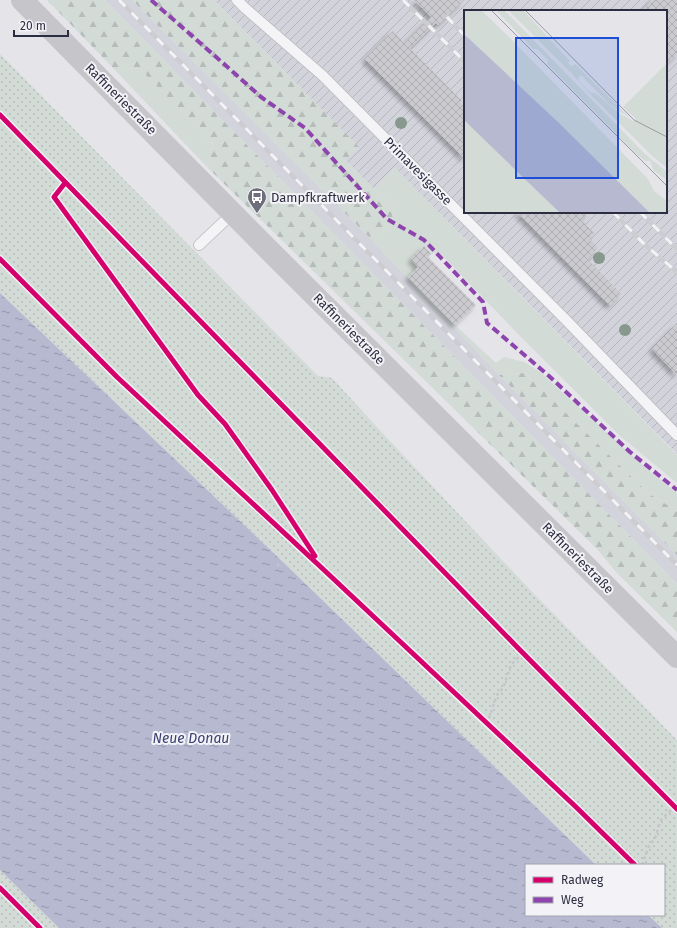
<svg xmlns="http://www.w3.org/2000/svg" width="677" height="928" viewBox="0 0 677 928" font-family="'Fira Sans',sans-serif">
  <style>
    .built { fill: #d3d3dc }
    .industrial { fill: url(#industrial-furrows); fill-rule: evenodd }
    .grass { fill: #d3dbd6 }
    .forest { fill: url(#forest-firs) }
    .park { fill: url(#park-dots) }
    .water { fill: url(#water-ripples) }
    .building { fill: url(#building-cross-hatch); filter: url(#shadow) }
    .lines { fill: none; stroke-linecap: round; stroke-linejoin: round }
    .lane-casing { stroke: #c0c0c5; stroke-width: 12 }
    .path { stroke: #c5c5cb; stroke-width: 2.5; stroke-dasharray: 3 3; stroke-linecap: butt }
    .lane { stroke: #f4f4f6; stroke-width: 10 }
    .secondary { stroke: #c5c5ca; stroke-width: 22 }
    .rail-casing { stroke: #cdcdd1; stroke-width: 4.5 }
    .rail { stroke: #f3f3f7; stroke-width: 3; stroke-dasharray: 9; stroke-linecap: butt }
    .quiet { stroke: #8e44ad; stroke-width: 4; stroke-dasharray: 8 4; stroke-linecap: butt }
    .cycleway-casing { stroke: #f3f3f7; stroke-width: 8 }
    .cycleway { stroke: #d6006c; stroke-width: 5 }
    .tree { fill: #87998d }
    .labels { text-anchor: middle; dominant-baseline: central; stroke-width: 4; stroke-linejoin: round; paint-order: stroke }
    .street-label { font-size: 13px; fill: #2d2d41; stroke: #f3f3f7 }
    .poi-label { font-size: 13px; fill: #2d2d41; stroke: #f3f3f7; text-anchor: start }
    .water-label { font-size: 14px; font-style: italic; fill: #3a3f71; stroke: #f3f3f7 }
    .inset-road { fill: none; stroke: #9b9ba6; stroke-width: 1 }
    .view { fill: #1d4ed8; fill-opacity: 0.15; stroke: #1d4ed8; stroke-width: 2 }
    .inset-edge { fill: none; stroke: #2d2d41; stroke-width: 2 }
  </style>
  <defs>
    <pattern id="industrial-furrows" width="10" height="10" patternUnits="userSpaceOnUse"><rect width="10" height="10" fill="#d3d3dc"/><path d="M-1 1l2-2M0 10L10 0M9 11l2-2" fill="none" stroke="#b5b5be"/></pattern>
    <pattern id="forest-firs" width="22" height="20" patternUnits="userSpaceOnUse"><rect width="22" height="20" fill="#d3dbd6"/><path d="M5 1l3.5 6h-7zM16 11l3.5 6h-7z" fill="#b5bcb9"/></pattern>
    <pattern id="park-dots" width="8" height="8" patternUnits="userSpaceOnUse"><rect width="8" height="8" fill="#d3dbd6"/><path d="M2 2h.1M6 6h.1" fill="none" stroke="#b5bcb9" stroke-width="1.8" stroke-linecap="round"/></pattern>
    <pattern id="water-ripples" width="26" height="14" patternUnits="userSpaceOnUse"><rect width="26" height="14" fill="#b6b9d0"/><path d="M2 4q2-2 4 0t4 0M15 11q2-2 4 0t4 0" fill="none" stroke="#9497aa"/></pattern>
    <pattern id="building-cross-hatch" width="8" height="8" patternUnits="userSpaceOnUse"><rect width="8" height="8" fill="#cacacf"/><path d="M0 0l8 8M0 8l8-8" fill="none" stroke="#aeaeb3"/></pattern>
    <filter id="shadow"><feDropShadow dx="-3.5" dy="3.5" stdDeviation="2" flood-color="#0004"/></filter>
  </defs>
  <rect width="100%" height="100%" fill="#e4e4e9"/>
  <path class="built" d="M105,0H132L369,237L499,375L677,555V584Z"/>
  <path class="industrial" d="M214,0H677V454L395,168L374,189L345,160L359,147ZM465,11H666V212H465Z"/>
  <path class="grass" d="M139,68L213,143L207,167L115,70Z
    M395,168L677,455V483L619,435L523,339L439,252L431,254L424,246L411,259L418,267L408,277L455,325L496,363L504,357L524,362L540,372L648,470L677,493V511L648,493L525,373L499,375L369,237L393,228L392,202L374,189Z"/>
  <path class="forest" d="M47,0H105L677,584V632L616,572L598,550L207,167L213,143L139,68L115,70Z
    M132,0H214L359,147L345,160L374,189L392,202L393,228L369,237Z
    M525,373L648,493L677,511V555L499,375Z"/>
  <path class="park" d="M0,54L318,376L332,378L386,437L535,595L677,740V928H662L648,915H664V865H596L282,561L0,293Z
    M0,870L59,928H0Z"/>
  <path class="water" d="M0,293L282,561L596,865H526V915H648L662,928H59L0,870Z"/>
  <path class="building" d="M414,0H464L439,25L436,23L410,48L462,101L460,102L465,108V159L365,59L393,31L405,43L431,17Z
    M653,0H677V54L666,65V11H642Z
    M517,212H589L581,220L594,233L589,238L598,248L587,259L621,294L610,306Z
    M424,246L431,254L428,257L476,305L455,325L408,277L418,267L411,259Z
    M677,324V375L652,349Z"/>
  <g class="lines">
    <g class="lane-casing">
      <path id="lane" d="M237,0L245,8L322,75L566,320L677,435
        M199,245L233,213"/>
    </g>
    <path class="path" d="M277,566L282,561
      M487,724L497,695L503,688L511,665L522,653
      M642,865L649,846L655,838L661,820L674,807"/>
    <use href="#lane" class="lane"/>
    <path class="secondary" d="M22,0L267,248L677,657"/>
    <g class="rail-casing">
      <path id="rail" d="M119,0L677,565
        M403,0L465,62
        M447,17L465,36
        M613,212L643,243L677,272
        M640,212L677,249"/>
    </g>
    <use href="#rail" class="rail"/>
    <path class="quiet" d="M151,0L215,56L261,97L305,128L387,219L424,240L483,302L487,323L549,376L630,452L677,490"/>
    <g class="cycleway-casing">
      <path id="cycleway" d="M0,115L518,648L677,809
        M65,183L54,197L198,395L225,424L272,490L315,556
        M0,259L117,377L324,570L576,807L635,865
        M0,888L40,928"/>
    </g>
    <use href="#cycleway" class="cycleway"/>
  </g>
  <g class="tree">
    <circle cx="401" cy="123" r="6"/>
    <circle cx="599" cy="258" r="6"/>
    <circle cx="625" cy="330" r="6"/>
  </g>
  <defs>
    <g id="bus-pin" transform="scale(1)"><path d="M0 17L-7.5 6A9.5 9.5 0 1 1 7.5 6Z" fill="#6d6d7c" stroke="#f3f3f7"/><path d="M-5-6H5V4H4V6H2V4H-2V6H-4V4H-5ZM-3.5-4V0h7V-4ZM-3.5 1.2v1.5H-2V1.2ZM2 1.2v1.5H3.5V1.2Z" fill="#fff"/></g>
  </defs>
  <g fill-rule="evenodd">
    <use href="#bus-pin" x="257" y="197"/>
  </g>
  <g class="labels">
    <g class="street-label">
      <text transform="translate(121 99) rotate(45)">Raffineriestraße</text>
      <text transform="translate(418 171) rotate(45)">Primavesigasse</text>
      <text transform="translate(349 329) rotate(45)">Raffineriestraße</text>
      <text transform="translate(578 558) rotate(45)">Raffineriestraße</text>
    </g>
    <g class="poi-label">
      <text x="271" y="197">Dampfkraftwerk</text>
    </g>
    <g class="water-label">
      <text x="191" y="738">Neue Donau</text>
    </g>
  </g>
  <g transform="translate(464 10)">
    <rect width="203" height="203" fill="#e4e4e9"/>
    <path d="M111,54L166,108L145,94L118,66H116L114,70L127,83H131L156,104L171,112L169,114L150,103L131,85H127L108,64L111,63L108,57Z" fill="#d3dbd6"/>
    <path d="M32,0H40L181,144L203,162V170L190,161L186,151H181L171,143L83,54L84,50L73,39H69ZM44,0H59L106,51L104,53L111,59V63L108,64ZM203,53V158L187,145L127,85H131L150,103L169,114L172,109L159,97Z" fill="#d3dbd6"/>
    <path d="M0,0H17L46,28L184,169L190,181L203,191V203H186L0,24ZM0,110L15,122L96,203H0Z" fill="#d3dbd6"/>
    <path d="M0,24L95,113L186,203H96L0,110Z" fill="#b6b9d0"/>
    <path class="inset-road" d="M27,0L203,176M61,0L170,110L203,127"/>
    <path class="view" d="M52,28H154V168H52Z"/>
    <rect width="203" height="203" class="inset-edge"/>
  </g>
  <rect x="525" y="864" width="140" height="52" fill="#f3f3f7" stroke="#a4a4ae"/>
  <rect x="533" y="877" width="20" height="6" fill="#d6006c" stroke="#a4a4ae"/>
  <text x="561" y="884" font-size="12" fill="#2d2d41">Radweg</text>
  <rect x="533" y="897" width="20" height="6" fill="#8e44ad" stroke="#a4a4ae"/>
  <text x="561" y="904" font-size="12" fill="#2d2d41">Weg</text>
  <path d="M14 30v6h54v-6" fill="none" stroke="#2d2d41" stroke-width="2"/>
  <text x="20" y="30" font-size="12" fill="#2d2d41" stroke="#f3f3f7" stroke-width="3" paint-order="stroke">20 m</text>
</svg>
